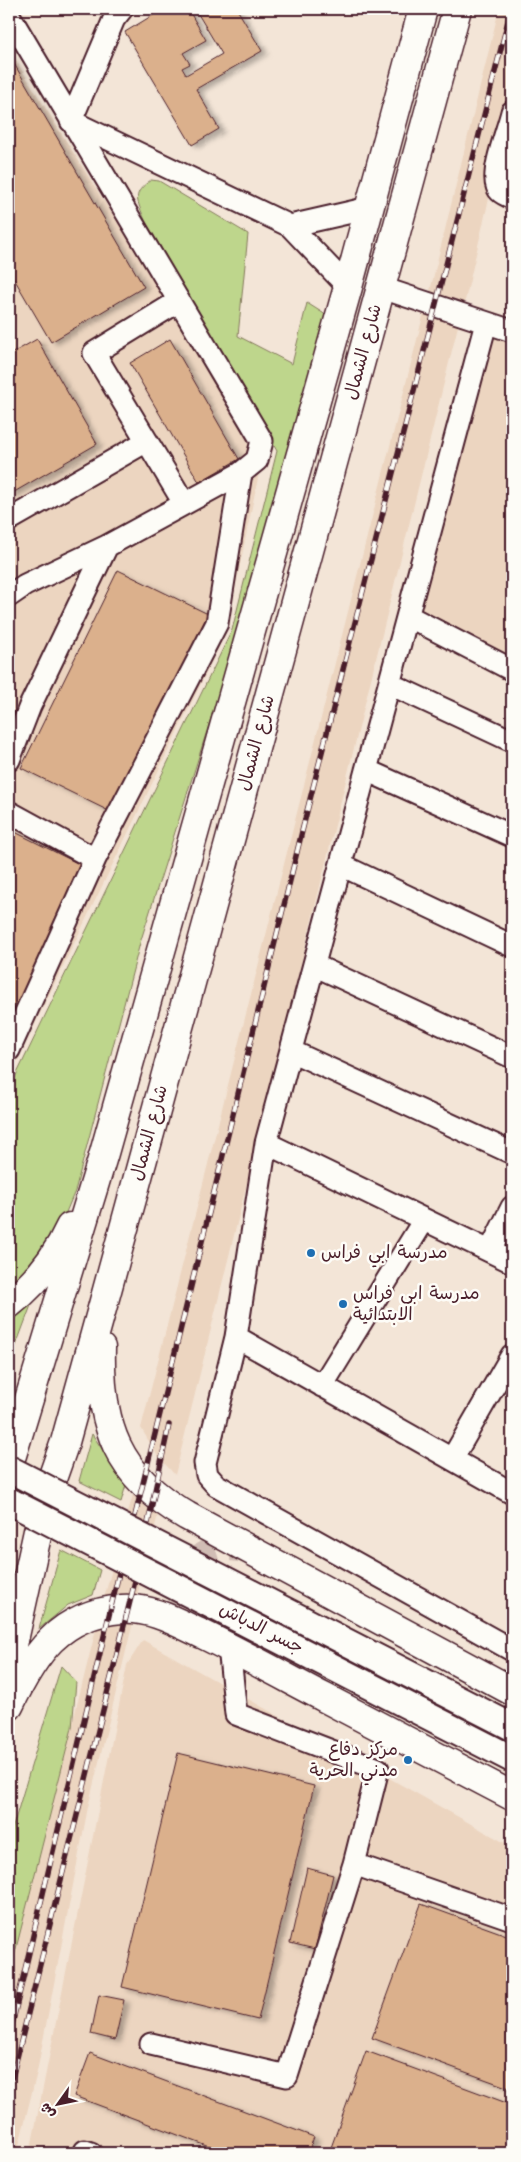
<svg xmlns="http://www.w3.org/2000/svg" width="521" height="2162" viewBox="0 0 521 2162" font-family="Kalam,'Playpen Sans Arabic',sans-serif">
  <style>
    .built { fill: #ecd5c0 }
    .green { fill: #bed68c; stroke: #847a5c }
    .building { fill: #dbb08c; stroke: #4a1f2b; filter: url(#shadow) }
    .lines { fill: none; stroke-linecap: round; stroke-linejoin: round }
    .highway-tunnel { stroke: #d1bdb5; stroke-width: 28; stroke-dasharray: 28 14; stroke-linecap: butt }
    .minor-casing { stroke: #4a1f2b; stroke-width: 25 }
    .highway-casing { stroke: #4a1f2b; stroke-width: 31 }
    .minor { stroke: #fdfcf7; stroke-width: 21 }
    .highway { stroke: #fdfcf7; stroke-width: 28 }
    .rail-casing { stroke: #4a1f2b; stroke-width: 5.5 }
    .rail { stroke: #fdfcf7; stroke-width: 4; stroke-dasharray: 11; stroke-linecap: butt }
    .major-bridge-casing { stroke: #4a1f2b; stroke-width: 30; stroke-linecap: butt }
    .major-bridge { stroke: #fdfcf7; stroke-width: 26 }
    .poi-dot { fill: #1f6fb2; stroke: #fdfcf7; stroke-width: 2 }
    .labels { text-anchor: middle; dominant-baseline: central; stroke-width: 5; stroke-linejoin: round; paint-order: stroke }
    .street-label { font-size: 18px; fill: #4a1f2b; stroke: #fdfcf7 }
    .poi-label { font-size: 18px; fill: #4a1f2b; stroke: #fdfcf7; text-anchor: start }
  </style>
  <defs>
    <filter id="shadow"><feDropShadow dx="5.5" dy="3" stdDeviation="2.5" flood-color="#0004"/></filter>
  </defs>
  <rect width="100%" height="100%" fill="#f3e5d7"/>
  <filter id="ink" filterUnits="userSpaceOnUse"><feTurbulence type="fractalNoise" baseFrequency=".02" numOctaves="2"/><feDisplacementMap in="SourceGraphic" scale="10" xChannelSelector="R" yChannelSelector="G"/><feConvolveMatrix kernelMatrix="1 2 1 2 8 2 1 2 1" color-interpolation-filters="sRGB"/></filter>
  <g filter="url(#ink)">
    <path class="built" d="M499,9H512V101L464,305L429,295Z
      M9,50L263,454L226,632L9,1077Z
      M424,312L459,322L175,1475L157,1455L141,1428Z
      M486,323L512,331V665L408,616Z
      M134,1491L159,1511L137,1596L104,1598Z
      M134,1618L88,1807L37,2072L17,2153H9V1976L97,1625Z
      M143,1640L512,1847V2153H30L127,1665Z"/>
    <path class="green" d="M151,180L159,181L248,234L238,336L292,364L307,303L326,315L217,699L140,943L75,1191L53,1243L9,1293V1090L232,630L277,451L145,220C137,200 131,194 151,180Z
      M33,1300L9,1364V1318Z
      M92,1434L126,1485L121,1502L79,1481Z
      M61,1550L100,1570L93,1595L68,1605L39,1629Z
      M61,1666L76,1682L72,1728L9,1976V1840Z"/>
    <path class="building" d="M163,9H188L206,40L183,53L190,64L182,68L186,75L222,54L195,9H237L262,51L196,89L219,129L192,145L125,32Z
      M9,55L144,287L51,342L9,270Z
      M37,339L97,444L9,495V355Z
      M170,339L239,459L199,482L130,363Z
      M118,570L208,614L111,812L21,768Z
      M9,829L85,867L9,1023Z
      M178,1753L314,1786L258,2020L122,1987Z
      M307,1868L333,1875L315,1949L290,1943Z
      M421,1904L512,1937V2089L372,2038Z
      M99,1995L124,2000L115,2040L91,2034Z
      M366,2051L512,2105V2147L510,2153H329Z
      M90,2053L314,2137L308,2153H226L74,2096Z"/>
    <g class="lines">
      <path class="highway-tunnel" d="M209,1638C202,1632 195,1626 190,1618C165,1575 210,1533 254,1552"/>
      <g class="minor-casing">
        <path id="minor" d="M122,9L114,19L71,121L290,226L348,287
          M9,15L262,441L257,460L241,473
          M512,112C508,129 491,171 497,186C499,193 506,195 512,198
          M290,226L369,208
          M382,288L512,331
          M179,301L94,353L184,503
          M486,323L266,1143L236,1337L205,1463L207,1475L216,1485L512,1650
          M9,520L147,441
          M9,596L25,585L107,546L241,473L217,623L95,859L9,1050
          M408,616L512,670
          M390,684L512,741
          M9,760L30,706L107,546
          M366,770L512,836
          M9,812L95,859
          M341,865L512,946
          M314,965L512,1057
          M291,1051L512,1153
          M266,1143L512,1262
          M490,1251L512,1207
          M236,1337L512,1493
          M322,1386L424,1220
          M452,1459L512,1355
          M354,1864L512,1919
          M151,2044L287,2076L354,1864L378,1769L236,1714L229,1647
          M85,2151L91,2153"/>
      </g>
      <g class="highway-casing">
        <path id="highway" d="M9,1304C36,1283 56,1258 70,1227
          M101,1348C99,1425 117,1476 187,1516L512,1691
          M12,1455L104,1153L348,287L423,9
          M53,1476L65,1442L103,1305L457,9
          M9,1663L38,1531
          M9,1706C34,1654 59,1614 122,1609C152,1607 178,1623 204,1635C245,1655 285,1677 325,1698C387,1731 450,1763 512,1796"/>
      </g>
      <use href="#minor" class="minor"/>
      <use href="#highway" class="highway"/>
      <g class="rail-casing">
        <path id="rail" d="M135,1516L306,815L511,9
          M148,1523L169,1425
          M9,2037L119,1573
          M9,2090L135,1581"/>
      </g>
      <use href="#rail" class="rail"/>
      <g class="major-bridge-casing">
        <path id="major-bridge" d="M9,1469L512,1727
          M9,1501L512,1759"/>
      </g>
      <use href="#major-bridge" class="major-bridge"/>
    </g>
  </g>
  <g class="poi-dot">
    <circle cx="311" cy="1253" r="5"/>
    <circle cx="343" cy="1304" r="5"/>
    <circle cx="408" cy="1760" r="5"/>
  </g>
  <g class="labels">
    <g class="street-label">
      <text transform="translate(364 352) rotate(-75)">شارع الشمال</text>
      <text transform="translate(257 743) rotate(-75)">شارع الشمال</text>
      <text transform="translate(150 1133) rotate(-75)">شارع الشمال</text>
      <text transform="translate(261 1629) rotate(27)">جسر الدباش</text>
    </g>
    <g class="poi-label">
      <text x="321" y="1253">مدرسة ابي فراس</text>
      <text x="353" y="1294">مدرسة ابي فراس<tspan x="353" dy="21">الابتدائية</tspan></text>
      <text x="398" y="1750" text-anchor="end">مركز دفاع<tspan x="398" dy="21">مدني الحرية</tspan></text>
    </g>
  </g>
  <rect width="521" height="2162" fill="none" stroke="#fdfcf7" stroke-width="30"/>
  <rect x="15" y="15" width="491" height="2132" fill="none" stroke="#4a1f2b" stroke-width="2" filter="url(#ink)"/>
  <g transform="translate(58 2104) rotate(237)" stroke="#fdfcf7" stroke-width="4" paint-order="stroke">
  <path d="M0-4L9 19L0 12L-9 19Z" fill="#4a1f2b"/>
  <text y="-8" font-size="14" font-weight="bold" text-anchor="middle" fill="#4a1f2b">ش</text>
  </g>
</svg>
